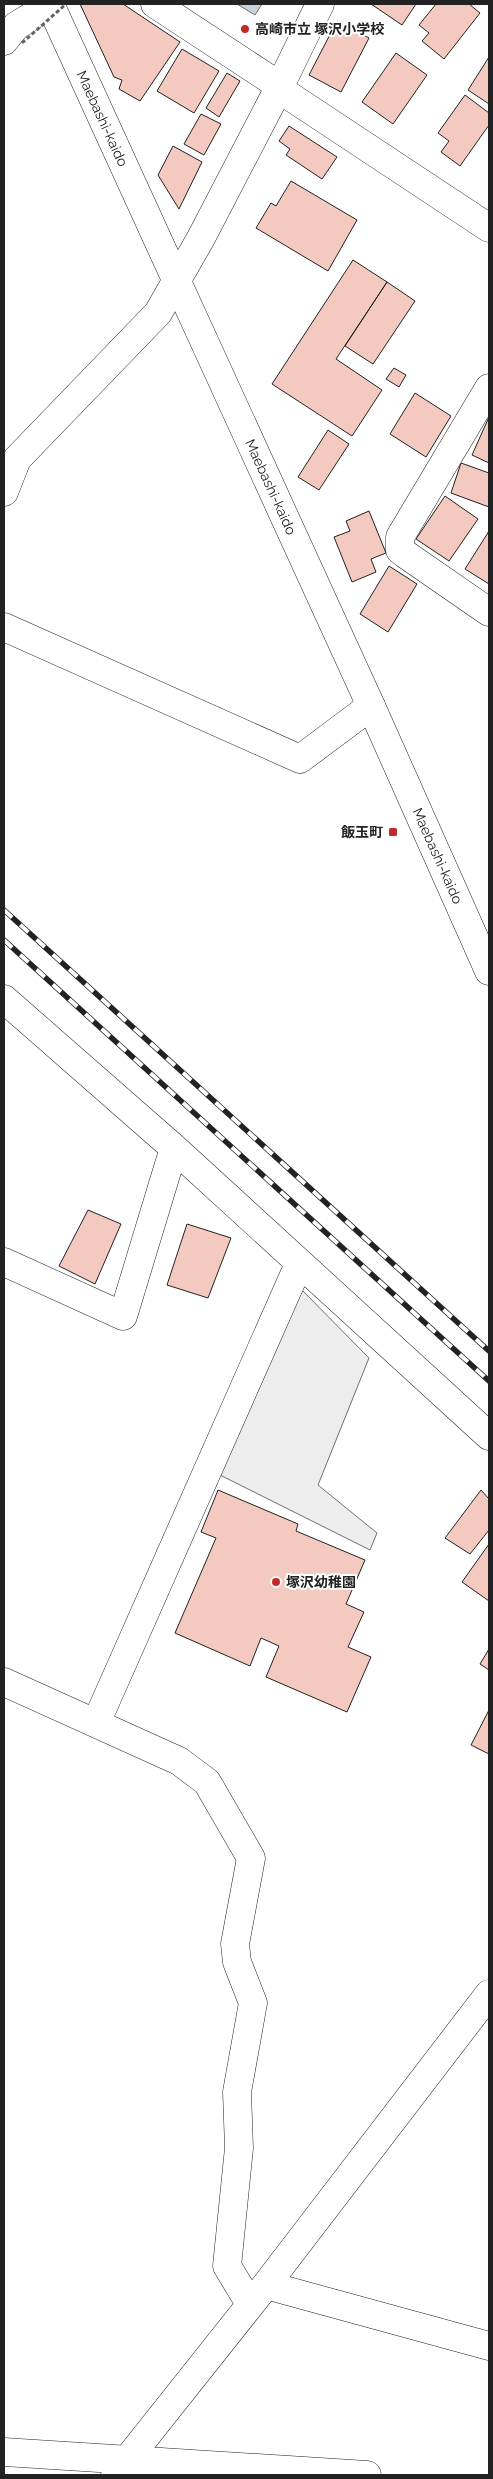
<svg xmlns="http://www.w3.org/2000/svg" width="493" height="2479" viewBox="0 0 493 2479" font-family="Raleway,'Noto Sans JP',sans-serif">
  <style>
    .parking { fill: #ededed; stroke: #6f6f6f }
    .water { fill: #c7d3dd; stroke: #6f6f6f }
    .building { fill: #f3c9c0; stroke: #222 }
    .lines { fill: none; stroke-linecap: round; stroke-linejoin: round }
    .minor-casing { stroke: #222; stroke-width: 29 }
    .major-casing { stroke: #222; stroke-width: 29 }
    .minor { stroke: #fff; stroke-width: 28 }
    .major { stroke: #fff; stroke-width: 28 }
    .rail-casing { stroke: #222; stroke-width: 5.5 }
    .rail { stroke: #fff; stroke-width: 4; stroke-dasharray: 11; stroke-linecap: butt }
    .path-bridge { stroke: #646464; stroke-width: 3; stroke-dasharray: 4 2.5; stroke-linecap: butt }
    .poi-dot { fill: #c62828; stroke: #fff; stroke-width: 2 }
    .labels { text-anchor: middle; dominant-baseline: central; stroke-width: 4; stroke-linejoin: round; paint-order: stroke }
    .poi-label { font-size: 14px; font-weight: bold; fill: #222; stroke: #fff; text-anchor: start }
    .street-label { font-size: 14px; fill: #222; stroke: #fff }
  </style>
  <rect width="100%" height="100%" fill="#fff"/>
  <path class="parking" d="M298,1286L369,1358L318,1485L377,1533L370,1550L220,1475Z"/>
  <path class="water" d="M237,4H262L255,15Z"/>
  <path class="building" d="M80,4H123L180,42L140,101L119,89L122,80L114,77Z
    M371,4H416L402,25Z
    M436,4H469L480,13L444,59L422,41L429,33L419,25Z
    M337,21L369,38L341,92L309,75Z
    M182,49L219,71L194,113L157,91Z
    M396,53L427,75L393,124L362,102Z
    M489,57V104L468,90Z
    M227,73L240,81L219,117L206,108Z
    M465,95L489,113V125L460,166L441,152L449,141L438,133Z
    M201,114L221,124L204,155L184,144Z
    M289,126L337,157L322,179L286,155L290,149L279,141Z
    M173,146L202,162L179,209L158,175Z
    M291,181L357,220L328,271L256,228L271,203L276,206Z
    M353,260L387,282L336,359L382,390L352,436L272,384Z
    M387,282L415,301L373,364L345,346Z
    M394,368L406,375L399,387L386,379Z
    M415,393L451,416L426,457L390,434Z
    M489,417V463L472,455Z
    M328,430L349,444L319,490L298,477Z
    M461,463L489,473V507L451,493Z
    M445,496L478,519L449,561L416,539Z
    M369,511L386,553L371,559L376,572L352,582L334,537L350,531L346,521Z
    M489,531V584L465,569Z
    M389,566L417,584L388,632L360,614Z
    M88,1210L121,1224L95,1284L59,1266Z
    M187,1224L231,1238L208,1298L167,1285Z
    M218,1490L298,1524L296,1531L365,1560L346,1604L364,1612L348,1647L371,1657L347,1712L266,1677L279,1646L261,1638L250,1666L175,1633L216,1538L201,1532Z
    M481,1490L489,1499V1530L470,1554L445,1538Z
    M489,1544V1601L462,1582Z
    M489,1649V1670L480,1664Z
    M489,1710V1754L471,1745Z"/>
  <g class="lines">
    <g class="minor-casing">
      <path id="minor" d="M155,4L280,86
        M4,41L16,26L50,5
        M279,89L489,228
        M489,388L400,537V550L405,554L489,612
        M4,492L17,459L158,313L201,238L280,86L320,4
        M4,627L300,759L371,706
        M4,999L174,1148L489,1436
        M4,1262L123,1316L174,1148
        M4,1682L179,1761L207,1782L251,1858L235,1944L237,1962L253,2003L237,2092L239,2148L227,2266L250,2304
        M96,1723L299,1264
        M266,2285L489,2346
        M4,2452L367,2475
        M115,2475L266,2285L489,1994"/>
    </g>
    <g class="major-casing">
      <g id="major">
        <path id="s1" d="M50,4L371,706L489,971"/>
      </g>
    </g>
    <use href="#minor" class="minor"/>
    <use href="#major" class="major"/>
    <g class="rail-casing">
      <path id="rail" d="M4,910L489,1351
        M4,940L489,1381"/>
    </g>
    <use href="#rail" class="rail"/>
    <path class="path-bridge" d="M22,43L66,4"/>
  </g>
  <g class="poi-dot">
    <circle cx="245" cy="29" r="5"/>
    <rect x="388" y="827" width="10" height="10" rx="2.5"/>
    <circle cx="276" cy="1582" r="5"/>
  </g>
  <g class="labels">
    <g class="poi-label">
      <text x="255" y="29">高崎市立 塚沢小学校</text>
      <text x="383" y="832" text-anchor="end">飯玉町</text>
      <text x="286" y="1582">塚沢幼稚園</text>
    </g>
    <g class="street-label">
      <text stroke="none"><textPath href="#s1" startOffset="126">Maebashi-kaido</textPath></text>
      <text stroke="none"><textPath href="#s1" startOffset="531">Maebashi-kaido</textPath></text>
      <text stroke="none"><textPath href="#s1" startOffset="936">Maebashi-kaido</textPath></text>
    </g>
  </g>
  <rect width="493" height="2479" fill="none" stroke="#222222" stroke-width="10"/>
</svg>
